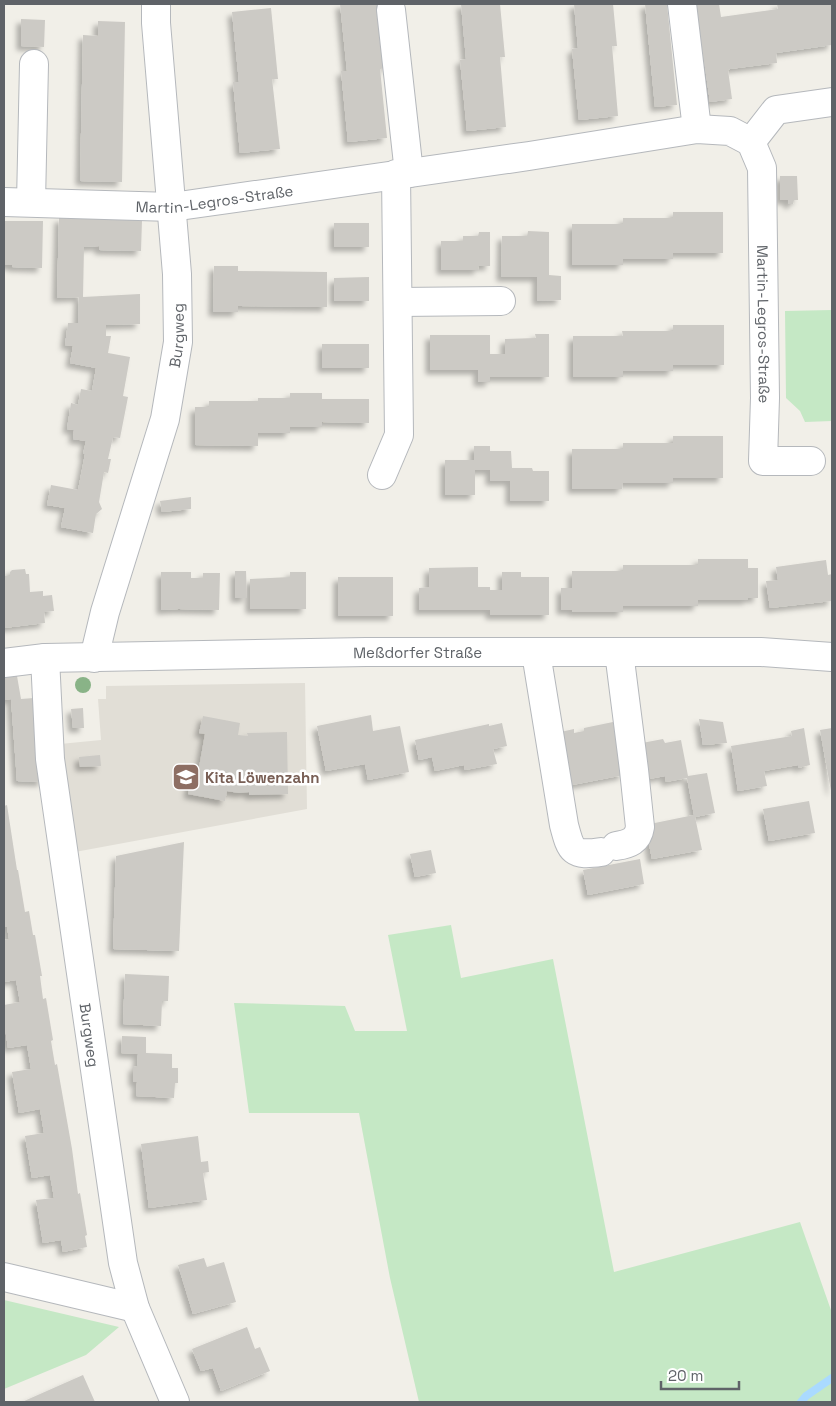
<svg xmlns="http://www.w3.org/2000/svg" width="836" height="1406" viewBox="0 0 836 1406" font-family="'Space Grotesk',sans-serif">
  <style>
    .education { fill: #e1ded6 }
    .green { fill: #c5e8c5 }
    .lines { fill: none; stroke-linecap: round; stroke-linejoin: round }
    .stream { stroke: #aadaff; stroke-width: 8 }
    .building { fill: #cccac5; filter: url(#shadow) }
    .minor-casing { stroke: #b5b8bc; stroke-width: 30 }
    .minor { stroke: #fff; stroke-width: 28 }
    .tree { fill: #89b387 }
    .labels { text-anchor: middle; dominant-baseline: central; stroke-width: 5; stroke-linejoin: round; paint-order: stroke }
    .street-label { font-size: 15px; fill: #5f6368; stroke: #fff }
    .education-label { font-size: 15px; font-weight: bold; fill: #785e54; stroke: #fff; text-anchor: start }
  </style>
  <defs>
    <filter id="shadow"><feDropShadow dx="-4.5" dy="4.5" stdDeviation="2.5" flood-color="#0004"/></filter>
  </defs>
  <rect width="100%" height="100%" fill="#f1efe8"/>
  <path class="education" d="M305,683L307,809L75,852L60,744L101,740L98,699H106V686Z"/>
  <path class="green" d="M832,310V421L805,422L800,411L786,398L785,311Z
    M451,925L461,978L553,959L614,1272L800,1222L832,1313V1402H419L390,1278L359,1113H249L234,1003L345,1006L355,1031H407L388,935Z
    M4,1300L119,1327L86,1355L4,1389Z"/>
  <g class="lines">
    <path class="stream" d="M801,1402L806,1396L832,1378"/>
  </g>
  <path class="building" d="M340,4H380L386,68L380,69L387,138L348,142L341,71H347Z
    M461,4H500L505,57H500L506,127L467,131L460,60L466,59Z
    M574,4H613L617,46H612L618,116L579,120L572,49L578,48Z
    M645,4H667L677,105L655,107Z
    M696,4H719L721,17L778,9L777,4H832V45L776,53L777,63L730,69L728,70L732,99L710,102Z
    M271,8L278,79H272L280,149L240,153L233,82H239L232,12Z
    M21,19L45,20L44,47L21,46Z
    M98,21L125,22L122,182L80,181L83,35L98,36Z
    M780,176H797L798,200H794L793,204H788V200H780Z
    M673,212H723V253H673V259H623V265H572V224H623V218H673Z
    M59,218L142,220L141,251L99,250V246L84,247L83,297L140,294V324L106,325V336H111L108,353L130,357L123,396L128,397L120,438L113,437L108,459H111L108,473L104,472L99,502L102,509L96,514L93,533L61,527L65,508L47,505L51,485L78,490L85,454H83L86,441L73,439L74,430L67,429L71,403L78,405L81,389L92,391L96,368L70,363L73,346L65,345L68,323H78L79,297L57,298Z
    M4,221H43L42,268L12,267V265H4Z
    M334,223H369V247H334Z
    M528,231L549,232V275L561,276V300L537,301V277H501L502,236H527Z
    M479,232H490V266H478L479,270H441V241H463V236H478Z
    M214,266H238V271L327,272V307L238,306V312H213Z
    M369,277V301H334V278Z
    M673,325H724V365H673V371H623V377H573V336H623L622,331H673Z
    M535,334H549V377H490V382H478V370H430V335H490V354H505V339L536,338Z
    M322,344H369V368H322Z
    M290,393H322V399H369V423L322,422V427H290V433H258V446L195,445V407H209V401H258V398H290Z
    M673,436H723V478H673V483H623L622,489H572V449H623V443H673Z
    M474,446H490V451H511L512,468H532L533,471H549V501H510V481H490V470H475V495H445V460H474Z
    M191,497V509L162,512L160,501Z
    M698,559H748V568H758V598H748V600H698V606H623V612H573L572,610H561V588H572V571H623V565H698Z
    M826,560L828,575L832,574V601L770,608L766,581L778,580L776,567Z
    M478,567V587H490V590H502V572H521V577H549V615H490V610H419V588L429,587V568Z
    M25,569L26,574H29L30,592L43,591V596L52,595L54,611L44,612L45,623L4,628V576H10V572L12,570Z
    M235,571H246L247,598H235Z
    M161,572H191V578H203V573H220L219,610L179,609L161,610Z
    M290,572H306V609H250V579L290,577Z
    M338,577H393V616H338Z
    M17,676L21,699L34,698L43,782L17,781L11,699L4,700V677Z
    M83,708L84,728H73L71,709Z
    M371,715L373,731L400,726L409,772L368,780L365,764L326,771L317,726Z
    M203,716L240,723L238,735L248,736L247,733L287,732L288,794L249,795V792L239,793L227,791L225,801L188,794L191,777L197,779L205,734L199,733Z
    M699,719L723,722L727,743L703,745Z
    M613,722L624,775L567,786L556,733L574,729V733L584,731V728Z
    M502,723L507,746L493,749L497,764L465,770L464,765L435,771L432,757L419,760L415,740L489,724V726Z
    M804,728L810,765L798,768V765L764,771L767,786L738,791L731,746L792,736L791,731Z
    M832,728V791H831L820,730Z
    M663,739L665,743L681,740L688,776L707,773L715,813L695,817L702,850L652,859L645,825L694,815L687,778L666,782L665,776L649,779L642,743Z
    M100,755L101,766L80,767L79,757Z
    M809,801L815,833L769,841L763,809Z
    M7,805L17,870H18L25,912L29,911L33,935H35L42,976H40L43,999L46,998L53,1040L51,1041L55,1065L57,1064L72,1149L78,1194L80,1193L87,1235L85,1236L87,1247L63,1252L61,1240L43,1243L36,1200L54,1198L52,1186L50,1175L32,1178L25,1136L44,1133L40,1109L19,1113L12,1072L31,1069L27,1045L8,1048L4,1021V1005L20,1002L16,980L4,982V940L9,939L7,927H4V806Z
    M184,842L179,951L113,949L116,856Z
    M431,850L436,873L415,877L410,854Z
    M640,859L644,884L588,895L583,870Z
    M125,974L169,976L168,1001H162L161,1026L123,1024Z
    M122,1036L146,1037V1053L172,1054V1068H178V1083H175L174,1098L136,1096L137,1082H133V1066L137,1067L138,1054L121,1053Z
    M198,1136L201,1162L208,1161L209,1172L203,1173L207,1200L149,1208L141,1144Z
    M204,1258L207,1267L224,1262L236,1302L193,1314L178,1265Z
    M247,1327L255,1349L260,1347L270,1371L221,1391L213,1368L201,1371L192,1349Z
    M83,1375L95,1402H22Z"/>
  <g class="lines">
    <g class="minor-casing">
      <g id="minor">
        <path d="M682,4L697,129"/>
        <path d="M391,10L409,173"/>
        <path d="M751,142L776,110L832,102"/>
        <path id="s1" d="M4,202L172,207L529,156L697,129L730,131L751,142L762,168L765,398L763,461H811"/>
        <path d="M31,202L34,64"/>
        <path d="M398,302L501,301"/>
        <path d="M382,475L399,435L396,174"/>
        <path d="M536,653L564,825C571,852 573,856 601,852"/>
        <path id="s2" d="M45,658L50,759L123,1263L135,1308L175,1402"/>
        <path id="s3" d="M94,658L105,612L165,419L178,342L177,274L156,23V4"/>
        <path id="s4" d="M4,663L45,658L366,652H761L832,657"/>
        <path d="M616,846C629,844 638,841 640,827L634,770L619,652"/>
        <path d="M4,1277L135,1308"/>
      </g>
    </g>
    <use href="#minor" class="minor"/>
  </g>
  <circle class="tree" cx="83" cy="685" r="8"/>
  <defs>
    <g id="school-square" transform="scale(1.4375)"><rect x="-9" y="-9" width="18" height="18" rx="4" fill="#8d6e63" stroke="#fff"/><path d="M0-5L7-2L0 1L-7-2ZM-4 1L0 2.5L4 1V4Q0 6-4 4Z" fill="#fff"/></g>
  </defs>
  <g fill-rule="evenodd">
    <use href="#school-square" x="186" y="777"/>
  </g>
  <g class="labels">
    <g class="street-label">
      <text stroke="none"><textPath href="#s1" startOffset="211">Martin-Legros-Straße</textPath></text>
      <text stroke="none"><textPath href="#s1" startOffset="940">Martin-Legros-Straße</textPath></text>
      <text stroke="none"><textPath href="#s3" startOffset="334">Burgweg</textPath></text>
      <text stroke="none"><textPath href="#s4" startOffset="414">Meßdorfer Straße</textPath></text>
      <text stroke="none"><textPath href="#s2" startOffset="380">Burgweg</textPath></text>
    </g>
    <g class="education-label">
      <text x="205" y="777">Kita Löwenzahn</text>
    </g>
  </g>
  <rect width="836" height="1406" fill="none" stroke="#5f6368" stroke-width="10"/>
  <path d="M661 1381v8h78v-8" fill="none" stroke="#5f6368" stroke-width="2.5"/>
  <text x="668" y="1381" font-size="15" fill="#5f6368" stroke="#ffffff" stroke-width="4" paint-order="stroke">20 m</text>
</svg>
